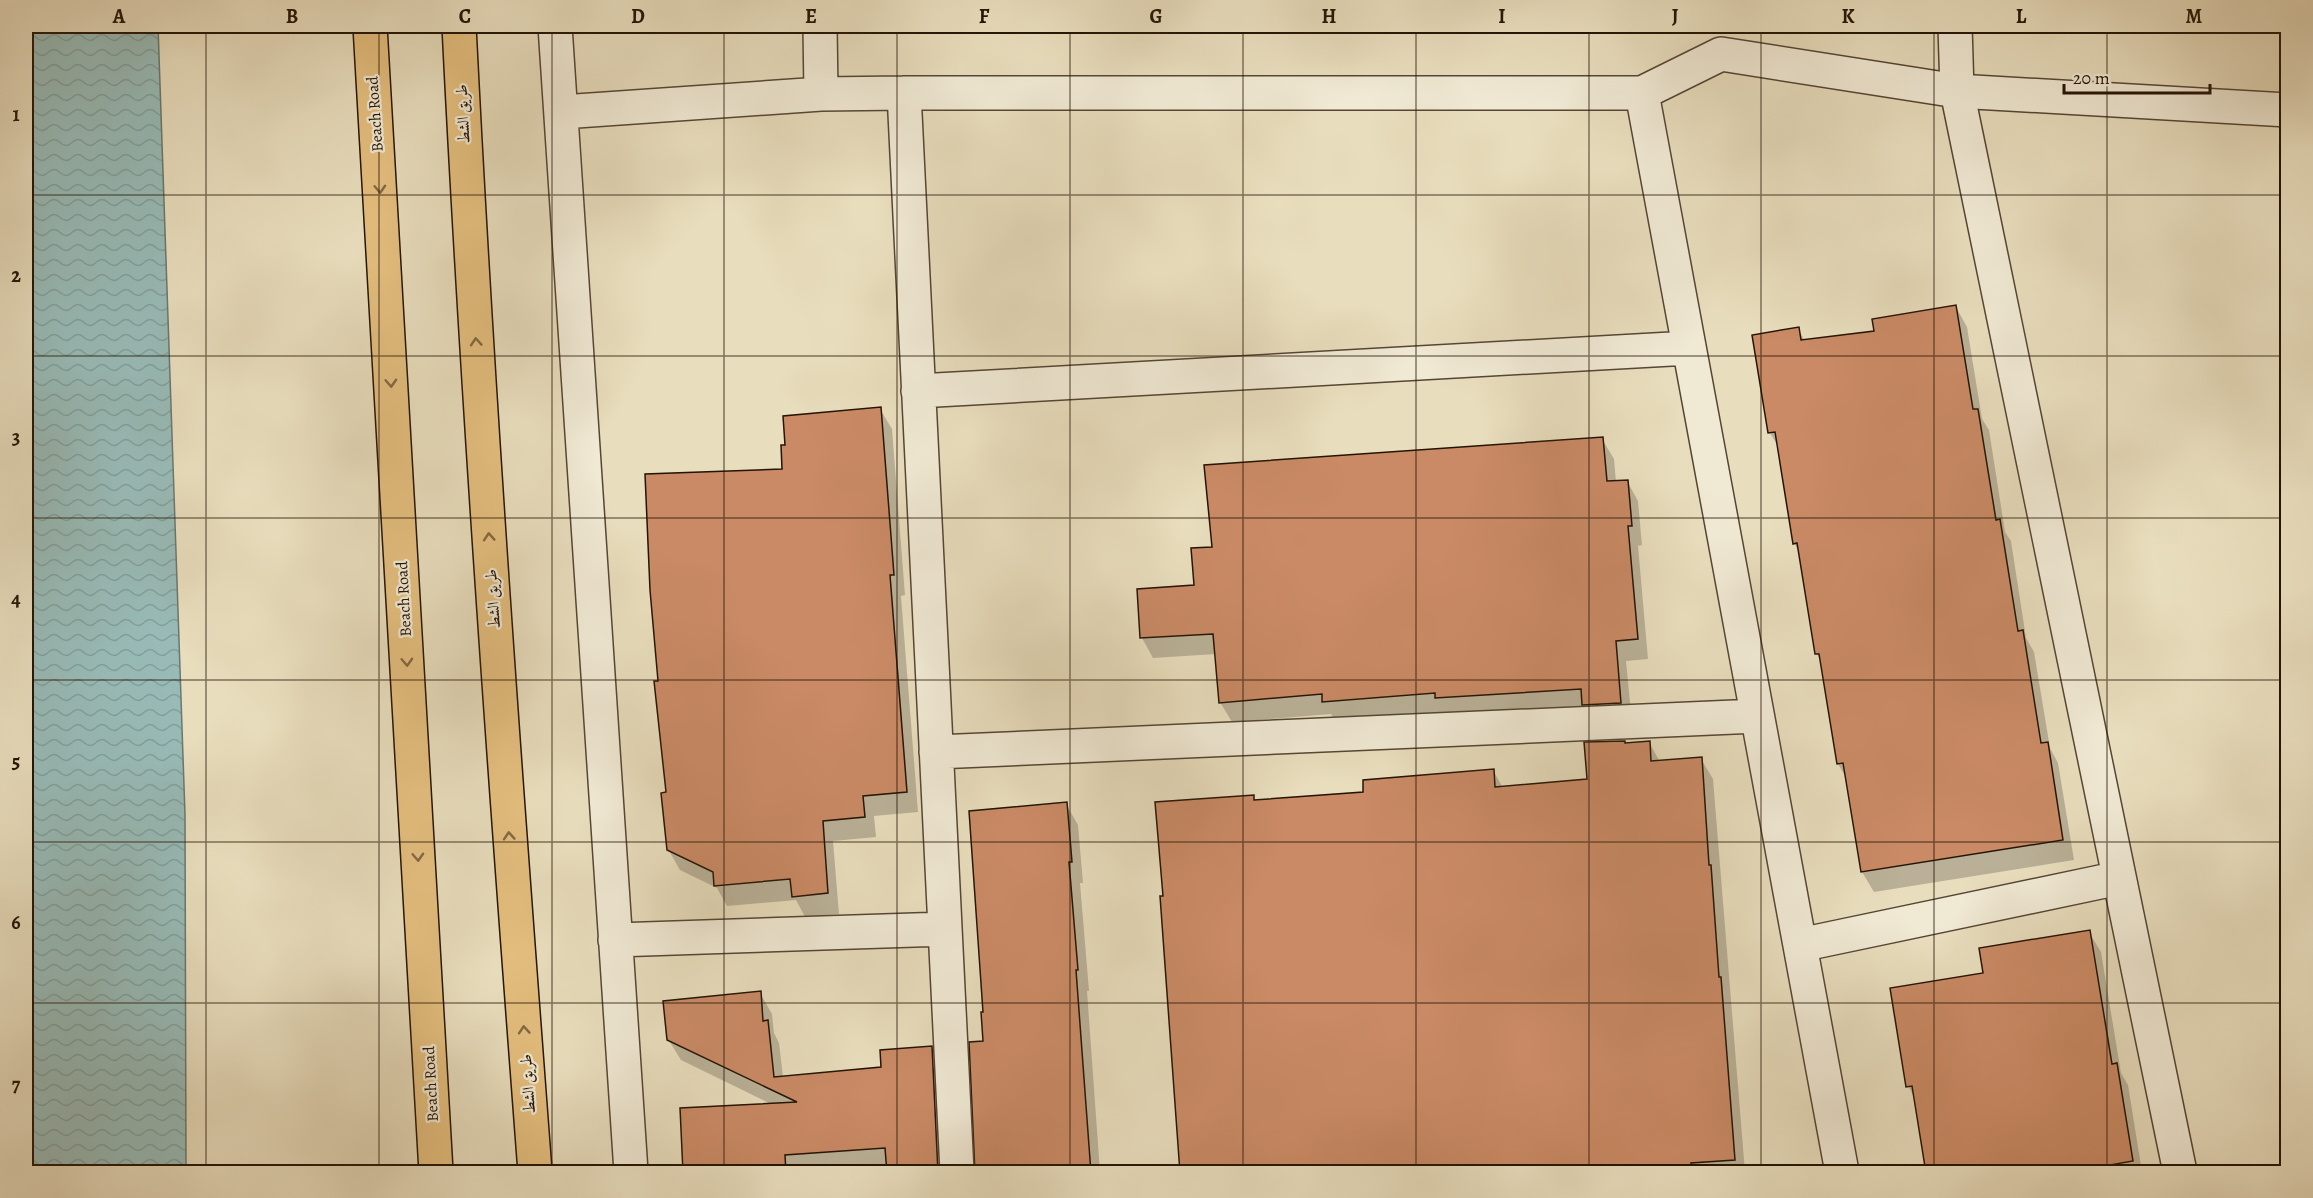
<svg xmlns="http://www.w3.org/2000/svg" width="2313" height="1198" viewBox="0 0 2313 1198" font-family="Alegreya,Amiri,serif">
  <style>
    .water { fill: url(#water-waves); stroke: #6a7870; stroke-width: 1.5 }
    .shadow { fill: #0003 }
    .building { fill: #c98a65; stroke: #241406; stroke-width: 1.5 }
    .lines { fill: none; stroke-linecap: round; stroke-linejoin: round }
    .minor-casing { stroke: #554634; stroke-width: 36 }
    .major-casing { stroke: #241406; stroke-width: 36 }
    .minor { stroke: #f0e9d4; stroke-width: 33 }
    .major { stroke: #e4be7e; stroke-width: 33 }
    .oneway { stroke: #846942 }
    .grid { fill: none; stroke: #241406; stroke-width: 1.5; stroke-opacity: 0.55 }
    .labels { text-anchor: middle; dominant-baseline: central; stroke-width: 4.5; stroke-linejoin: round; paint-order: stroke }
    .street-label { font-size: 16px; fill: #241406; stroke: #f0e9d4 }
    .neatline { fill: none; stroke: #241406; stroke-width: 2 }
    .grid-label { font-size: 20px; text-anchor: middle; font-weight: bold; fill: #241406 }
  </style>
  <defs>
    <pattern id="water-waves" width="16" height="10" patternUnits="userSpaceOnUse" patternTransform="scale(1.5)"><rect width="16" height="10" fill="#98bbb7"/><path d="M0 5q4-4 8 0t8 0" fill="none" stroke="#83a09c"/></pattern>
  </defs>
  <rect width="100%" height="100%" fill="#e8ddbd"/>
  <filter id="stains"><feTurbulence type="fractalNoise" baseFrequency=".00333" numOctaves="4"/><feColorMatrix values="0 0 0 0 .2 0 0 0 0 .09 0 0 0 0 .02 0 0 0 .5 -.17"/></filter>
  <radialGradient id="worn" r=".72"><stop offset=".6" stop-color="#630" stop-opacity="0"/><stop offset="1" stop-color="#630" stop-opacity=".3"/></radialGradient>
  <path class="water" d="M26,26H158L185,815L186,1172H26Z"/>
  <path class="shadow" d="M1956,307L1967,327L1982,419L1989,430L2005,532L2011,541L2026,638L2034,652L2050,748L2058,763L2074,860L1874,892L1862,872L1847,779L1838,764L1822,663L1817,654L1801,555L1794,543L1779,448L1770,433L1798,329L1805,341L1876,332Z
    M880,409L892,429L905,595L901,596L918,812L874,816L876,837L833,841L839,914L805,917L796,900L727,906L717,888L680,870L668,849L667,794L660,682L784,471Z
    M1602,439L1614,459L1616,482L1627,481L1638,501L1642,545L1638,546L1648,659L1626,661L1632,723L1448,717L1445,713L1335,722L1331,714L1232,722L1220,702L1216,654L1153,658L1142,638L1196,586L1213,548Z
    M1649,742L1660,762L1701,759L1713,779L1745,1172H1182L1253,797L1255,801L1365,794L1493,770L1503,788L1588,781L1586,744Z
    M1066,804L1078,825L1083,883H1080L1089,991H1087L1100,1172H977L984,1042L970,812Z
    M2089,932L2101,952L2121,1073L2128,1085L2142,1172H1928L1917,1102L1908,1086L1984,974Z
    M760,993L772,1014L774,1033L779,1043L783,1077L883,1069L931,1047L943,1068L948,1172H685L773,1105L681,1060L668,1039Z"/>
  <path class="building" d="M1956,305L1973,409H1978L1996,520L2000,519L2018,631L2023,630L2041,743L2048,742L2063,840L1861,872L1843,763L1837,764L1819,654H1815L1797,543L1793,544L1775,432L1768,433L1752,335L1799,327L1801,340L1874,331L1872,319Z
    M881,407L894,575H890L907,792L863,796L865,817L823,821L828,893L792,897L790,879L714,886L713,872L667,850L661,793L666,792L654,681H658L650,590L645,474L782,469L781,445H785L783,416Z
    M1603,437L1607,481L1628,480L1632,526H1628L1638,639L1616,641L1621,703L1582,705L1581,689L1435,698V693L1322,702V694L1219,703L1213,634L1140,638L1137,589L1194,585L1191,548L1212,547L1204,465Z
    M1625,741V743L1650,741L1651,761L1702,757L1709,865H1711L1719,977H1721L1735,1160L1691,1163L1692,1173H1533L1532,1168L1482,1173H1180L1160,896H1163L1155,802L1254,795V800L1363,792V780L1494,769L1495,787L1587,779L1584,742Z
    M1067,802L1072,862H1069L1078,970H1076L1091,1173H975L969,1042L983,1041L981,1012H983L969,811Z
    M2090,930L2112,1064L2117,1063L2133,1161L2065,1173H1926L1912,1086L1906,1087L1890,988L1983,973L1979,948Z
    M761,991L763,1021L768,1020L774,1077L881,1067L880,1050L932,1046L938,1173H887L885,1148L785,1155L786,1173H683L680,1108L797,1102L667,1040L663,1001Z"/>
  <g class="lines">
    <g class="minor-casing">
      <path id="minor" d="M555,26L631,1172
        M820,26L821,94
        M1955,26L1957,91L2180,1172
        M904,93L957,1172
        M1642,93L1842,1172
        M562,112L821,94L904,93H1642L1721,54L1957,91L2288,110
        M918,391L1689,348
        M936,752L1757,716
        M615,940L945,929
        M1800,945L2119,878"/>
    </g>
    <g class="major-casing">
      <path id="major" d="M370,26L436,1172
        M459,26C478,408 506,790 535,1172"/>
    </g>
    <use href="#minor" class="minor"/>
    <use href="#major" class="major"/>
  </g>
  <defs><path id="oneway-chevron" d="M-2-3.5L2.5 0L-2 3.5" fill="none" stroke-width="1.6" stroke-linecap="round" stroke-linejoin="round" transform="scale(1.5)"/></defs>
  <g class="oneway">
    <use href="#oneway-chevron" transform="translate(380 189) rotate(87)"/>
    <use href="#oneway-chevron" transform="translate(476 342) rotate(-94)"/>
    <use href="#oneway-chevron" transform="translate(391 383) rotate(87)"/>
    <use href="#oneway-chevron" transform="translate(489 537) rotate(-94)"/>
    <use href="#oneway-chevron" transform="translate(407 662) rotate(87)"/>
    <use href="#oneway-chevron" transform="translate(509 836) rotate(-94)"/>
    <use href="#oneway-chevron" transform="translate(418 857) rotate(87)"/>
    <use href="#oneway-chevron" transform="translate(524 1030) rotate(-94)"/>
  </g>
  <path class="grid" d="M206,26V1172M379,26V1172M552,26V1172M724,26V1172M897,26V1172M1070,26V1172M1243,26V1172M1416,26V1172M1589,26V1172M1761,26V1172M1934,26V1172M2107,26V1172M26,195H2288M26,356H2288M26,518H2288M26,680H2288M26,842H2288M26,1003H2288"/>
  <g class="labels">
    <g class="street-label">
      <text transform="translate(375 114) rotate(-94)">Beach Road</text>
      <text transform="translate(463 114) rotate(-93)">طريق الشط</text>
      <text transform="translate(404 599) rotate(-93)">Beach Road</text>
      <text transform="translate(493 599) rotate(-94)">طريق الشط</text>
      <text transform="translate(431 1084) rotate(-93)">Beach Road</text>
      <text transform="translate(528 1084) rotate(-94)">طريق الشط</text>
    </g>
  </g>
  <rect width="2313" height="1198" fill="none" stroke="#e8ddbd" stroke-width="66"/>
  <path d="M2064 84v9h146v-9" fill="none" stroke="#241406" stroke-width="3"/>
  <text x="2073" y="84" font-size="18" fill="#241406" stroke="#f0e9d4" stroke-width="4.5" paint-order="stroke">20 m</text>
  <rect x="33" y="33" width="2247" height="1132" class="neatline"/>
  <g class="grid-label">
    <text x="119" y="23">A</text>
    <text x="292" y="23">B</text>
    <text x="465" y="23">C</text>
    <text x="638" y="23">D</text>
    <text x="811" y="23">E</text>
    <text x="984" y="23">F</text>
    <text x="1156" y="23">G</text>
    <text x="1329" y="23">H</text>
    <text x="1502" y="23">I</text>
    <text x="1675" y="23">J</text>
    <text x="1848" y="23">K</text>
    <text x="2021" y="23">L</text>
    <text x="2194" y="23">M</text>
    <text x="16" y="121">1</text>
    <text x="16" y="282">2</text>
    <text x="16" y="444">3</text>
    <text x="16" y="606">4</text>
    <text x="16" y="768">5</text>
    <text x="16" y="929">6</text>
    <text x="16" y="1091">7</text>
  </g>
  <rect width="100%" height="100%" filter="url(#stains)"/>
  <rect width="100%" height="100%" fill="url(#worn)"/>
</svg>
